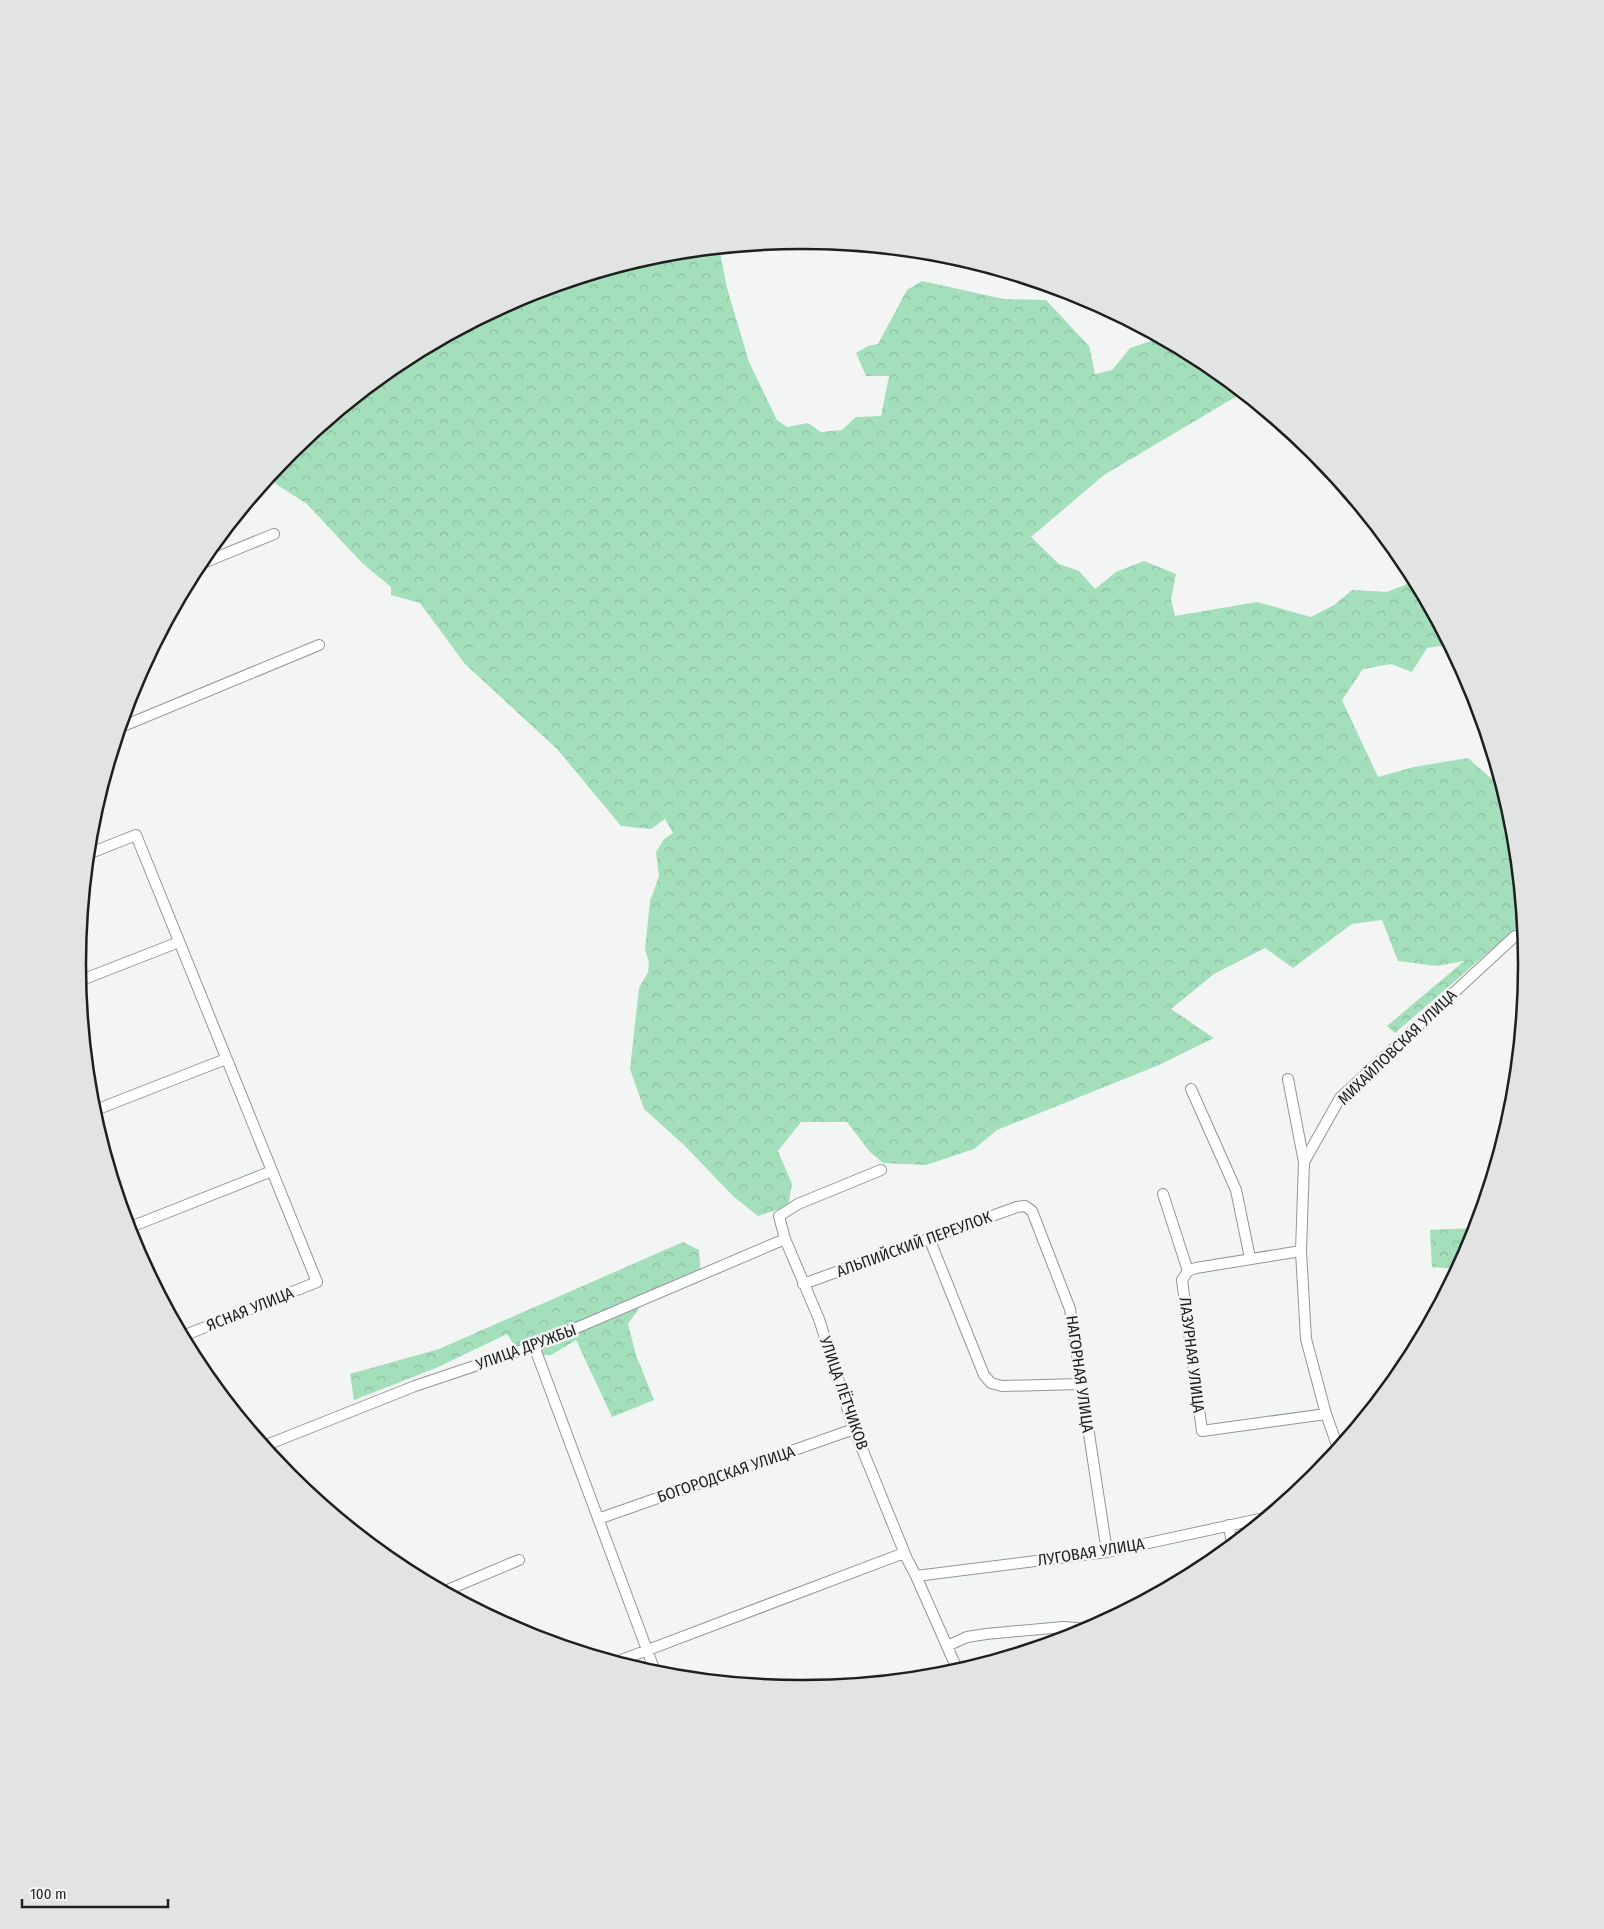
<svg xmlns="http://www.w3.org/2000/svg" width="1604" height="1929" viewBox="0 0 1604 1929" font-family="'Fira Sans Condensed',sans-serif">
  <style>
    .forest { fill: url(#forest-crowns) }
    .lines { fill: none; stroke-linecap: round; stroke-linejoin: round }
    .minor-casing { stroke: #949695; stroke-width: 12 }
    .minor { stroke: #fff; stroke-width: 10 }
    .labels { text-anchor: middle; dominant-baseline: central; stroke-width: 5; stroke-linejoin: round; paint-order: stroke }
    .street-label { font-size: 16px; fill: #1e201f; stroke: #f2f5f3 }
    .rim { fill: none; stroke: #1e201f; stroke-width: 2.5 }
  </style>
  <defs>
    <pattern id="forest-crowns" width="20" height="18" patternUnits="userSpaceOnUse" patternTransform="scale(1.25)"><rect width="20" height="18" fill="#a4dfbb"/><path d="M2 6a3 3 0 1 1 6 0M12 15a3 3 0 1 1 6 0" fill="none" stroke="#8dbfa0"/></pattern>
  </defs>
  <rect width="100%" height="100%" fill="#f2f5f3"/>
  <path class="forest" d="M719,248L727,288L749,362L777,420L787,427L808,423L821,432L842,430L856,417L881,416L889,376H866L856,353L868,346L878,344L907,290L922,281L1004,299L1046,300L1089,346L1095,374L1112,370L1130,348L1160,338L1205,362L1242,393L1104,475L1031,537L1059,564L1079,571L1095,589L1116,572L1144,561L1176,574L1171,599L1175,616L1257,602L1311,617L1334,605L1352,590L1387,592L1415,581L1446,640V645L1427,648L1412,672L1391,664L1363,669L1342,700L1378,777L1414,767L1468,758L1502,788L1513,823L1522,923L1395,1033L1387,1026L1464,961L1437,966L1398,961L1382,920L1352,924L1293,968L1265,948L1214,974L1171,1009L1214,1038L1159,1065L997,1130L974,1149L926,1165L883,1163L870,1152L847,1122H801L778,1151L792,1184L788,1206L758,1216L734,1197L684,1145L644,1109L630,1069L639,988L648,972L649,962L645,950L650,901L659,876L656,852L664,839L673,833L665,819L651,829L621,826L558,750L465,664L420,603L391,595V587L362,563L307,504L268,479L290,452L400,362L525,295L661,254Z
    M1476,1228L1471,1242L1457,1269L1432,1267L1430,1230Z
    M683,1242L699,1250L701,1278L640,1307L628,1324L636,1355L654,1400L612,1417L576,1340L551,1355H521L507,1334L436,1368L354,1400L350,1374L439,1349Z"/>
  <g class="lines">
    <g class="minor-casing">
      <path id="minor" d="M198,565L274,534
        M121,727L319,645
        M88,854L136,835L317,1282L183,1336
        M79,981L179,942
        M1288,1079L1304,1162
        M1191,1089L1236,1190L1250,1258
        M93,1111L226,1059
        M881,1170L798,1204L779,1216L785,1239L819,1319L854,1429L907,1559L916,1576L958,1671
        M1163,1194L1188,1271
        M128,1228L272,1171
        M929,1238L984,1375L991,1383L1002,1386L1080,1384
        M1188,1271L1182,1280L1202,1431L1326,1414
        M1188,1271L1196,1268L1301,1251
        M803,1284L1017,1207L1025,1206L1032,1211L1070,1309L1107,1552
        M534,1346L656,1674
        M264,1446L415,1386L534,1346L785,1239
        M1338,1448L1326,1414L1306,1339L1301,1251L1304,1162L1340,1098L1515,936L1524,935
        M598,1519L854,1429
        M1229,1525L1232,1544
        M916,1576L1107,1552L1264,1518
        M445,1591L519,1560
        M947,1646L967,1637L986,1634L1063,1627L1089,1629
        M616,1662L904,1553"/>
    </g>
    <use href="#minor" class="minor"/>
  </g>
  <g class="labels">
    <g class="street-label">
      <text transform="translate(1397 1047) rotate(-44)">МИХАЙЛОВСКАЯ УЛИЦА</text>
      <text transform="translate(914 1244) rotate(-20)">АЛЬПИЙСКИЙ ПЕРЕУЛОК</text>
      <text transform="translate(250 1309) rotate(-22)">ЯСНАЯ УЛИЦА</text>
      <text transform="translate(526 1347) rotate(-20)">УЛИЦА ДРУЖБЫ</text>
      <text transform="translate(1192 1355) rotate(83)">ЛАЗУРНАЯ УЛИЦА</text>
      <text transform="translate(1080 1374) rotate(82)">НАГОРНАЯ УЛИЦА</text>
      <text transform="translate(844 1393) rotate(71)">УЛИЦА ЛЁТЧИКОВ</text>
      <text transform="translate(726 1474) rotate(-19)">БОГОРОДСКАЯ УЛИЦА</text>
      <text transform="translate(1091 1552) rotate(-9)">ЛУГОВАЯ УЛИЦА</text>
    </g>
  </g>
  <path d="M0 0H1604V1929H0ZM801 249H803A715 715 0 0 1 1518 964V965A715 715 0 0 1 803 1680H801A715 715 0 0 1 86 965V964A715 715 0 0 1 801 249Z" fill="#e1e4e2" fill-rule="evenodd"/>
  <path class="rim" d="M801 249H803A715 715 0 0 1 1518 964V965A715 715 0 0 1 803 1680H801A715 715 0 0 1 86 965V964A715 715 0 0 1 801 249Z"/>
  <path d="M22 1899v8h146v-8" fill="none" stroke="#1e201f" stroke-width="2.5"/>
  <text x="30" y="1899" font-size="15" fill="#1e201f" stroke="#f2f5f3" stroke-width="4" paint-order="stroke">100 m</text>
</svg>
